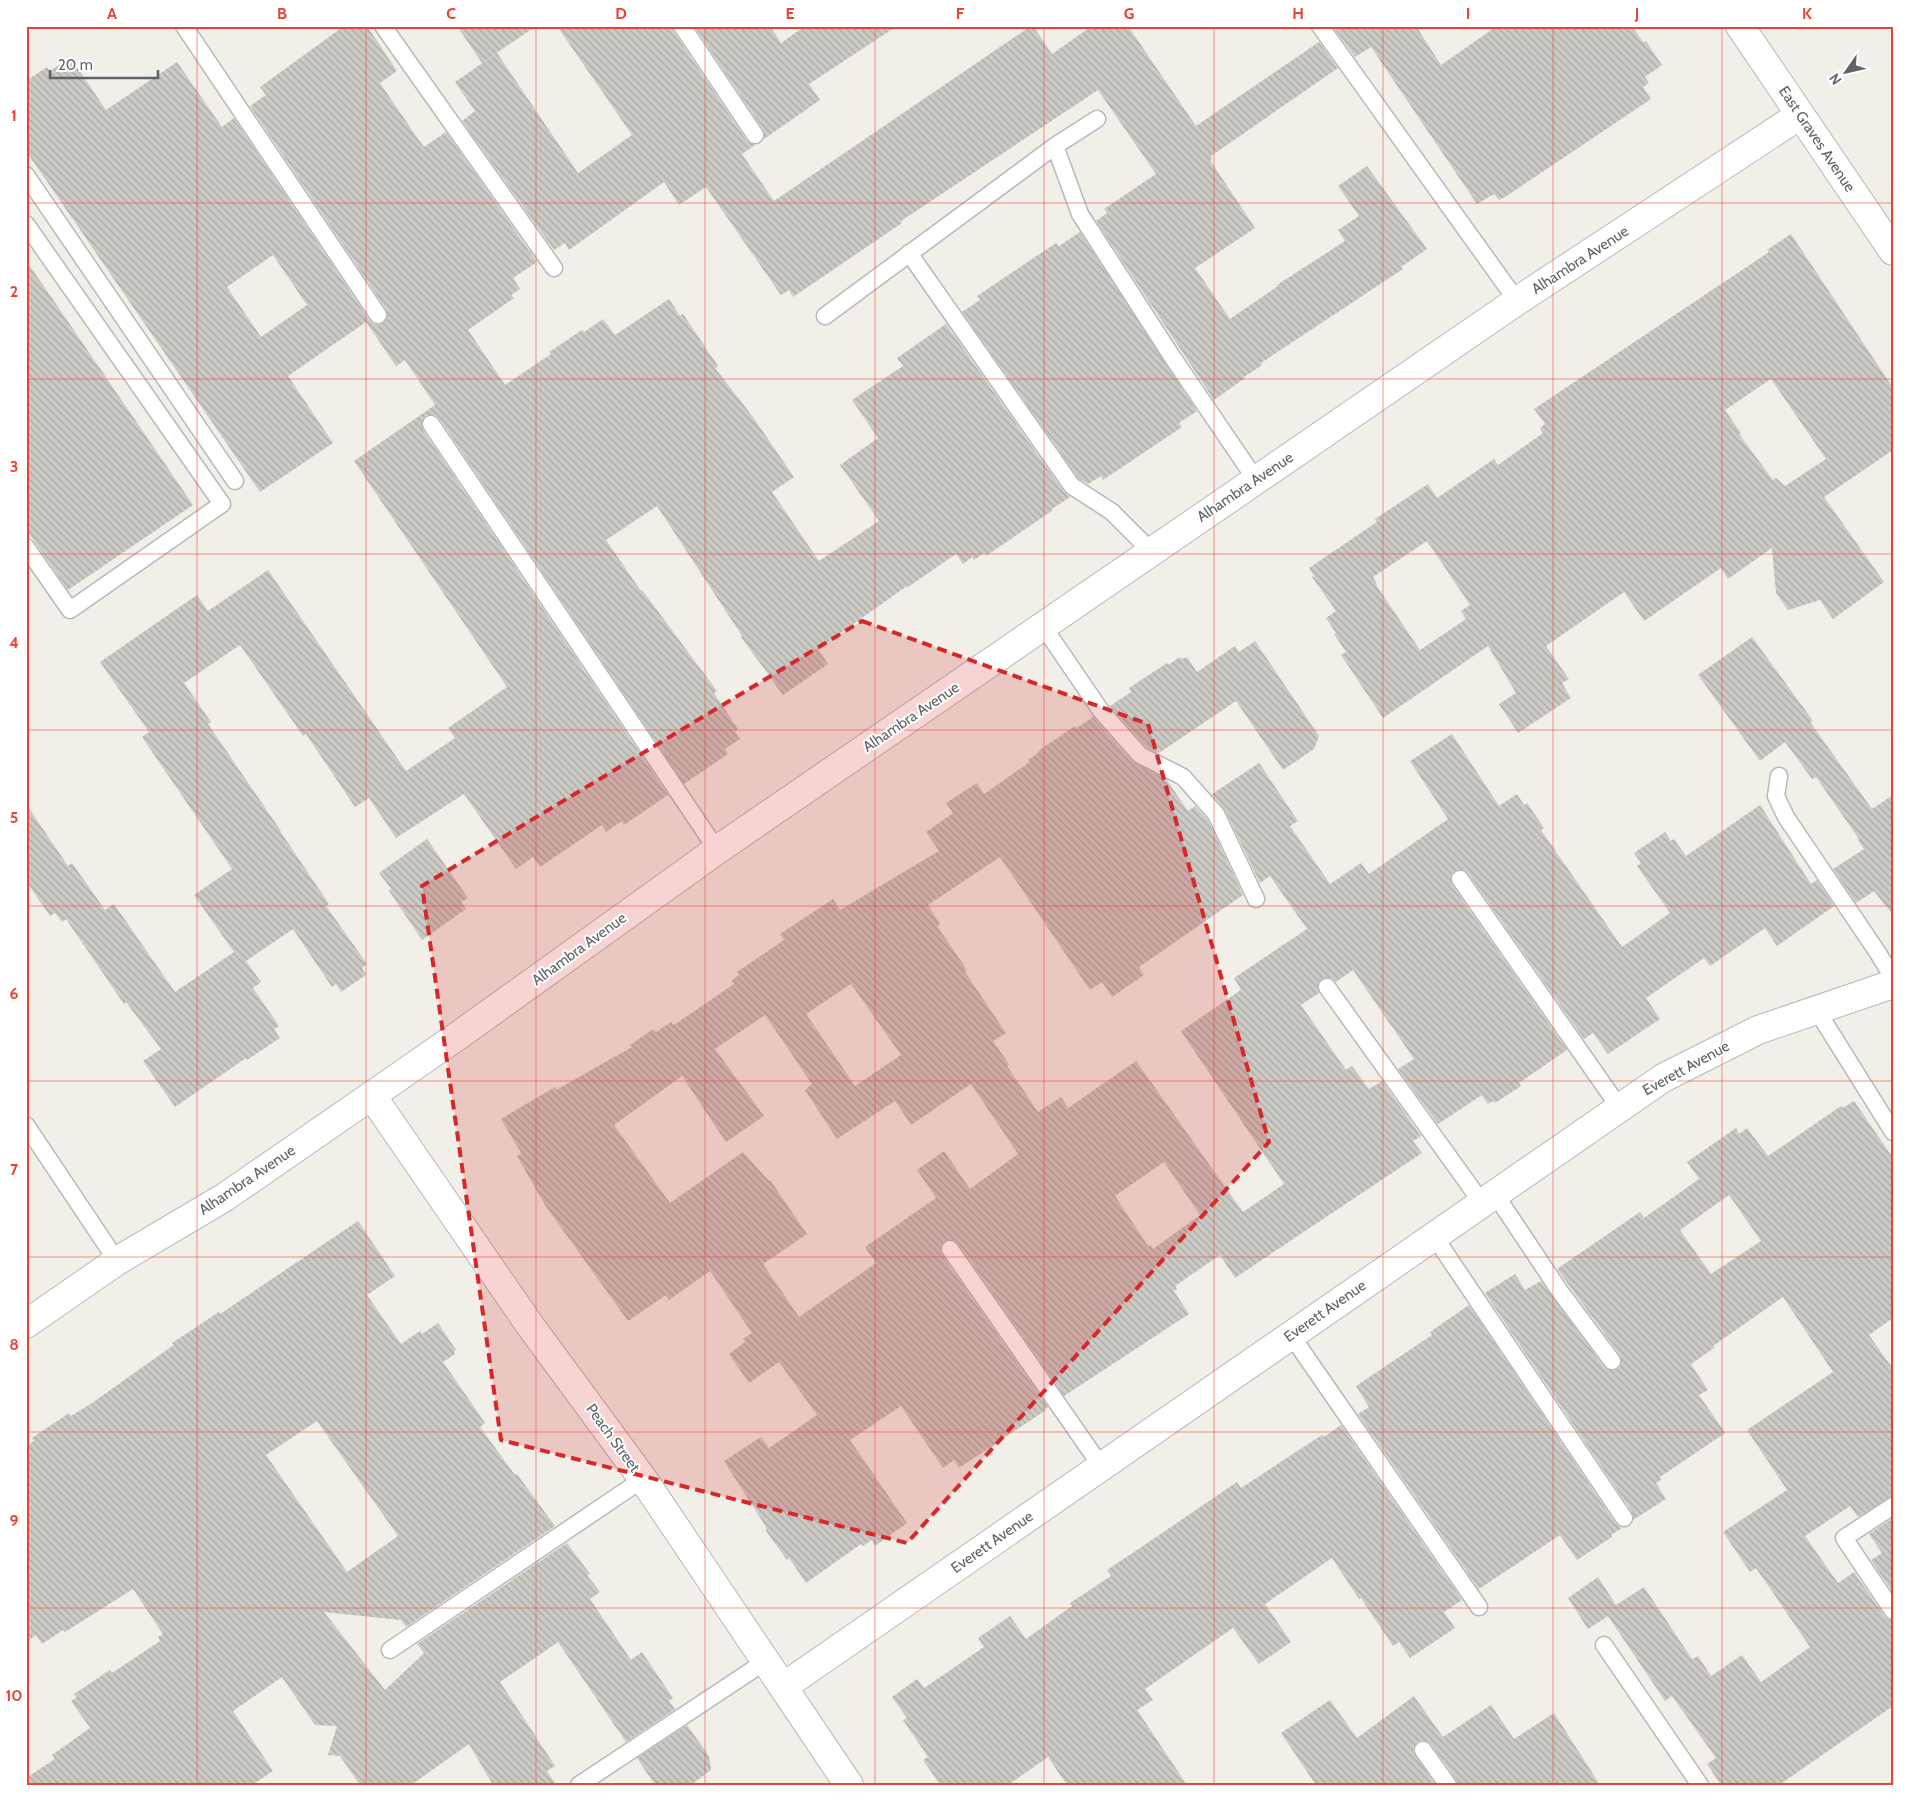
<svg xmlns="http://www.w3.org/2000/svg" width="1919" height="1811" viewBox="0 0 1919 1811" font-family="Cabin,sans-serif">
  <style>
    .building { fill: url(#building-back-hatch); fill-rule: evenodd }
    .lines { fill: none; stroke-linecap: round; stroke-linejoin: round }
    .lane-casing { stroke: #b5b8bc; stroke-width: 19 }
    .street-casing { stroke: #b5b8bc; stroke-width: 30 }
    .secondary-casing { stroke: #b6babf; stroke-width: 30 }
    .lane { stroke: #fff; stroke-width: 16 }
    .street { stroke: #fff; stroke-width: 28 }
    .secondary { stroke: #fff; stroke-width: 28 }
    .marked { fill: #d62828; fill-opacity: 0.2; stroke: #d62828; stroke-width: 4; stroke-dasharray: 10 6; stroke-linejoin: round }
    .grid { fill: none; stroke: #ea4335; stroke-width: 1; stroke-opacity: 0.55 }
    .labels { text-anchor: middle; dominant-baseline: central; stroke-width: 4; stroke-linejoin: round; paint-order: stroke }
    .street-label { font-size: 15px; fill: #5f6368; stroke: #fff }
    .neatline { fill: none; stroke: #ea4335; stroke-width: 2 }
    .grid-label { font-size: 16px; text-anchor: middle; font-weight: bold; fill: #ea4335 }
  </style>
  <defs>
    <pattern id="building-back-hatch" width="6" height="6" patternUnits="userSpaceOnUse" patternTransform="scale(1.25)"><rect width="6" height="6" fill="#cccac5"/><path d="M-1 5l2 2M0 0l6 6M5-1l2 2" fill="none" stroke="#a9a8a4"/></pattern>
  </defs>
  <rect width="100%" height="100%" fill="#f1efe8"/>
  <path class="building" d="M344,26H367L397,71L380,83L416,136L424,147L446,132L537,262L513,278L520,289L511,295L514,298L468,330L505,385L551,354L549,352L582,330L584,332L603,319L615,335L669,299L680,316L683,314L718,366L715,368L753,417L794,477L772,492L819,561L879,521L840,465L878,438L852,400L903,366L897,358L946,324L1064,492L1070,497L1052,509L1053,510L986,556L984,553L974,560L972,557L963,564L956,554L908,587L907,586L818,649L828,664L783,695L741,637L742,636L657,506L606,540L641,591L642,590L717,691L714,693L738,729L735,731L740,739L725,749L728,754L684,784L439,418L435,415H426L422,420L423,430L668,795L624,825L622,821L606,832L602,825L540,867L533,857L516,869L464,794L396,838L369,798L355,807L306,734L303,736L240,645L184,683L211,722L208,724L281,831H280L329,904L326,906L367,964L362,968L366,975L341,992L336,984L332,987L293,929L246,961L261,982L253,988L279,1026L274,1029L280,1038L247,1060L246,1058L175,1107L143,1061L161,1049L126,1002L124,1004L66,919L62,922L55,913L50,916L26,881V804L68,866L72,863L105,910L114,904L175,992L234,952L194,895L232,869L142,737L149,732L100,662L197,595L208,611L268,570L406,771L455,738L448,728L507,687L354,461L435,405L405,360L396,366L366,322L288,376L333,443L260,492L26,151V81L47,67L50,71L70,57L106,110L177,62L222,127L234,118L370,321L374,324L379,325L387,319L386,309L250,106L266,95L260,87ZM273,255L307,305L261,337L227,287Z
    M457,26H536L482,63Z
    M557,26H672L674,32L747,141L755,145L742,154L774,201L1031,26H1033L1052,54L1092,26H1128L1196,126L1319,42L1338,68L1211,156L1212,159L1210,160L1255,228L1195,268L1230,319L1278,286L1277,285L1345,241L1338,230L1359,216L1338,186L1367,166L1427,249L1401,267L1403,269L1261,363L1262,365L1244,377L1245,378L1214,400L1096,221L1107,213L1104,209L1156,174L1098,90L901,221L902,223L793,297L789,290L781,295L706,187L679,205L664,182L569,250L565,243L554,250L462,121L475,111L455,82L497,53L578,173L632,135Z
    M694,26H770L781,43L805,26H897L809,84L820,100L764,139L763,129Z
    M1341,26H1416L1441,65L1497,26H1632L1643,42L1646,41L1662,65L1645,77L1649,83L1643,87L1651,99L1505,197L1499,200L1494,194L1477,204L1371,47L1355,57L1335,30Z
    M1080,232L1197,411L1179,423L1182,427L1103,480L1101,476L1088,484L1079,479L962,312L980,300L977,296L1056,243L1059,246Z
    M1791,234L1893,388V450L1824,497L1884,582L1833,619L1820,600L1788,610L1776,593L1772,548L1728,579L1721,568L1644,621L1624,592L1546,646L1569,679L1562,683L1571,698L1518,733L1499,704L1516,693L1488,646L1383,718L1341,655L1346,652L1334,634L1336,633L1326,618L1336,611L1312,577L1314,576L1309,568L1377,522L1375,519L1428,484L1437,498L1494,459L1498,465L1543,433L1540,428L1545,424L1534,409L1769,252L1767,250ZM1771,379L1826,459L1785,486L1776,478L1773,480L1739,434L1741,433L1725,410ZM1427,541L1470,605L1461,611L1466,619L1420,650L1376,585L1377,584L1373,577Z
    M26,260L193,505L68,590L26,529Z
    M1752,637L1813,721L1810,722L1872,809L1893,795V915L1874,891L1856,903L1833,869L1864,849L1858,840L1859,839L1816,777L1812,779L1785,742L1760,761L1698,675Z
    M1255,641L1319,736L1314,749L1283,770L1236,701L1159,753L1146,747L1110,706L1131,692L1129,688L1167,663L1168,665L1180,657L1182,659L1187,657L1197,672L1235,646L1239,652Z
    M1093,717L1133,762L1167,780L1188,811L1195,806L1208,820L1243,895L1139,967L1144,975L1112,997L1102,982L1090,990L1000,857L928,905L940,924L937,926L967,970L965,972L1006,1033L993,1041L1009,1064L1007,1066L1038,1112L1061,1097L1068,1108L1136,1061L1243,1212L1284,1184L1181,1031L1241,990L1234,978L1307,929L1270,876L1260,883L1225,810L1212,794L1259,763L1298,821L1290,826L1330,884L1361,863L1369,874L1448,819L1410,761L1452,734L1499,806L1517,794L1524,805L1527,803L1544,828L1541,830L1622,947L1670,913L1637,866L1641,863L1634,853L1665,832L1671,841L1674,839L1686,856L1760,805L1811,884L1817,880L1834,906L1777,946L1765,928L1710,966L1704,958L1646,998L1660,1019L1608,1054L1593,1033L1584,1039L1468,873L1464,870L1455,871L1451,875L1452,885L1567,1050L1519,1083L1521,1086L1495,1103L1493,1101L1488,1104L1482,1095L1438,1124L1398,1069L1414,1059L1353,970L1336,982L1331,978L1322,979L1318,983L1319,993L1301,1005L1346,1070L1352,1066L1369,1089L1382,1081L1421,1136L1413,1141L1422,1153L1235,1278L1220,1255L1175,1286L1177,1289L1174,1291L1189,1314L1064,1396L958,1243L954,1240L945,1241L941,1245L942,1255L1048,1407L1045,1409L1046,1410L959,1468L954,1460L943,1468L901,1406L850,1440L907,1523L875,1546L872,1540L863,1546L861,1544L806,1583L789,1558L787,1560L766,1531V1527L724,1461L761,1437L769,1448L817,1415L779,1362L749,1383L729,1354L745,1342L743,1339L752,1333L710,1271L669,1300L666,1295L628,1321L545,1205L517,1156L521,1153L501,1119L555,1087L556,1090L632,1047L630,1045L653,1029L656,1032L671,1022L673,1025L677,1023L734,984L732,980L739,975L737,972L784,940L780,934L833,899L840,910L939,851L926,832L953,813L946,803L977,783L984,794L1030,762L1028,760L1039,752L1038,751L1075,726L1077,728ZM851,984L901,1055L855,1086L806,1014ZM765,1015L812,1084L805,1090L837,1139L895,1101L911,1125L971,1084L1018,1154L970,1189L944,1151L917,1170L936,1198L865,1247L876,1263L799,1317L763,1264L807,1234L770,1180L769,1181L743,1152L670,1203L614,1125L682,1076L726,1142L764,1116L715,1049ZM1164,1162L1200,1215L1153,1249L1150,1245L1148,1246L1115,1196Z
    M427,839L468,898L461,902L466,909L422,940L389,891L391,889L379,873Z
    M1854,1101L1893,1158V1318L1869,1335L1893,1369V1496L1858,1517L1850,1506L1805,1536L1838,1583L1854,1572L1885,1617L1893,1621V1706L1779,1785H1721L1707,1764L1716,1758L1672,1696L1665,1701L1608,1616L1588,1629L1568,1598L1598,1577L1616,1605L1644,1587L1692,1659L1698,1656L1711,1676L1742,1655L1761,1682L1810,1647L1756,1568L1750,1572L1723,1532L1787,1490L1747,1430L1833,1372L1783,1297L1713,1346L1714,1348L1691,1364L1708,1390L1699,1395L1725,1433L1660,1477L1661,1480L1656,1483L1666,1499L1633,1520L1632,1512L1485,1293L1515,1274L1525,1290L1541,1281L1604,1367L1609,1370L1618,1369L1621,1364L1620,1355L1557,1269L1640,1212L1644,1218L1699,1179L1687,1162L1736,1128L1739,1134L1747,1128L1768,1156L1841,1106L1843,1108ZM1729,1195L1761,1241L1711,1274L1680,1230Z
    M358,1221L395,1276L367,1295L401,1344L420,1331L422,1334L438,1323L456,1350L454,1352L455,1354L443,1362L485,1423L480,1427L515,1475L517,1474L555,1526L406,1627L401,1620L324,1612L385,1690L424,1653L417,1644L567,1543L590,1574L587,1575L600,1592L590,1599L631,1660L642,1652L673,1698L669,1701L675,1709L626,1742L558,1642L500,1682L555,1766L547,1771L556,1785H493L469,1744L411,1785H360L340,1756L328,1755L337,1726L315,1725L282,1677L233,1711L273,1771L252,1785H26V1778L55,1759L52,1755L90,1728L71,1701L77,1697L74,1694L110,1670L112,1673L160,1641L158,1637L163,1634L133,1589L65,1632L63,1630L42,1644L36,1635L26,1642V1446L34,1441L32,1438L69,1413L71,1416L92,1403L168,1349L174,1345L172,1343L219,1312L220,1314ZM317,1421L398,1536L347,1572L266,1455Z
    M1469,1305L1616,1524L1622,1528L1611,1535L1612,1537L1577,1560L1560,1535L1479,1589L1358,1414L1369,1407L1356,1386L1432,1335L1430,1332Z
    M1341,1425L1462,1600L1444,1612L1455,1628L1410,1658L1399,1642L1393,1646L1361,1598L1359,1599L1332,1558L1265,1604L1291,1642L1259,1664L1233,1628L1145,1689L1153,1700L1137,1710L1187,1785H1067L1048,1757L1008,1785H940L923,1760L928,1757L903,1720L907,1718L892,1697L917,1679L924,1688L984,1647L978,1638L1010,1616L1026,1639L1072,1606L1070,1603L1111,1576L1107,1570L1140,1548L1237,1482L1241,1488L1322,1435L1324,1437Z
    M1893,1518V1593L1871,1560L1882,1553L1869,1534Z
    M1414,1696L1443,1737L1491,1705L1514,1739L1554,1713L1600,1785H1458L1456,1779L1431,1744L1423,1740L1417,1742L1413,1751L1436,1785H1316L1281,1733L1330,1700L1357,1738Z
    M687,1725L709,1756L711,1770L691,1785H655L637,1758Z"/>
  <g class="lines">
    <g class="lane-casing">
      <path id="lane" d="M184,26L378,315
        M383,26L554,268
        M682,26L755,135
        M1320,26L1517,301
        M1055,146L1080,214L1171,355L1256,480
        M26,175L235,481
        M26,224L222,504L70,610L26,547
        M909,253L1072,486L1112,512L1152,552
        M825,316L1055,146L1097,119
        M431,424L717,850
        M1043,626L1101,711L1140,755L1183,777L1216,814L1256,899
        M1779,776L1776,796L1786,817L1878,953L1893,978
        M1460,879L1619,1107
        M1327,987L1482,1203
        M1816,1009L1893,1132
        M26,1125L117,1261
        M1495,1194L1559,1290L1612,1361
        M1434,1236L1624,1518
        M950,1249L1101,1466
        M1291,1335L1479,1607
        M1893,1506L1844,1538L1893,1611
        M1604,1645L1700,1785
        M390,1650L643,1479
        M1423,1750L1448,1785
        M579,1785L766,1661"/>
    </g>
    <g class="street-casing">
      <path id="street" d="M372,1096L529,1324L643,1479L849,1785
        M783,1687L1663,1078L1758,1030L1893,984"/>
    </g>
    <g class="secondary-casing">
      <path id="secondary" d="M1740,26L1893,251
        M26,1324L117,1261L225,1197L459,1035L717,850L1517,301L1800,115"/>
    </g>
    <use href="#lane" class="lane"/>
    <use href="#street" class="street"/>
    <use href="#secondary" class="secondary"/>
  </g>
  <path class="marked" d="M862,621L1148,724L1269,1142L907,1543L501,1440L422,886Z"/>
  <path class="grid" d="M197,26V1785M366,26V1785M536,26V1785M705,26V1785M875,26V1785M1044,26V1785M1214,26V1785M1383,26V1785M1553,26V1785M1722,26V1785M26,203H1893M26,379H1893M26,554H1893M26,730H1893M26,906H1893M26,1081H1893M26,1257H1893M26,1432H1893M26,1608H1893"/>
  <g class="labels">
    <g class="street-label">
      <text transform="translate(1817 139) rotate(56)">East Graves Avenue</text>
      <text transform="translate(1580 260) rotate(-33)">Alhambra Avenue</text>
      <text transform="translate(1245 487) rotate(-34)">Alhambra Avenue</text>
      <text transform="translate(911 717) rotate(-34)">Alhambra Avenue</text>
      <text transform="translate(579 949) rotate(-36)">Alhambra Avenue</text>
      <text transform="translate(1686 1068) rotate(-29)">Everett Avenue</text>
      <text transform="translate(247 1180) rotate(-34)">Alhambra Avenue</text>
      <text transform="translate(1325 1311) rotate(-35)">Everett Avenue</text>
      <text transform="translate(613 1438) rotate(54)">Peach Street</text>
      <text transform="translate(992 1542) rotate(-35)">Everett Avenue</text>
    </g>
  </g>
  <rect width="1919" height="1811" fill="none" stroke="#ffffff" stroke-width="55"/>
  <g transform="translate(1846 72) rotate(236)" stroke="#ffffff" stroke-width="4" paint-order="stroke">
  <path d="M0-4L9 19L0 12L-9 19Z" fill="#5f6368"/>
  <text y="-8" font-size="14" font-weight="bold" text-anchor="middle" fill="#5f6368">N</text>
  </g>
  <path d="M50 70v8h108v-8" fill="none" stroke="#5f6368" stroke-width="2.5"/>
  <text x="58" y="70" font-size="15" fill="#5f6368" stroke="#ffffff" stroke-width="4" paint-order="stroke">20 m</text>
  <rect x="28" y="28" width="1864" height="1756" class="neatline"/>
  <g class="grid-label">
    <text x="112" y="19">A</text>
    <text x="282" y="19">B</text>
    <text x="451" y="19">C</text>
    <text x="621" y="19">D</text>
    <text x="790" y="19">E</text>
    <text x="960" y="19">F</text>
    <text x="1129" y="19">G</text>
    <text x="1298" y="19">H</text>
    <text x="1468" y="19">I</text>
    <text x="1637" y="19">J</text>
    <text x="1807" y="19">K</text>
    <text x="14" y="121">1</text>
    <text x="14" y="297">2</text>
    <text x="14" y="472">3</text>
    <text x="14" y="648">4</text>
    <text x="14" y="823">5</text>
    <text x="14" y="999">6</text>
    <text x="14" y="1175">7</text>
    <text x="14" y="1350">8</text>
    <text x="14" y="1526">9</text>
    <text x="14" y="1701">10</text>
  </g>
</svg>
